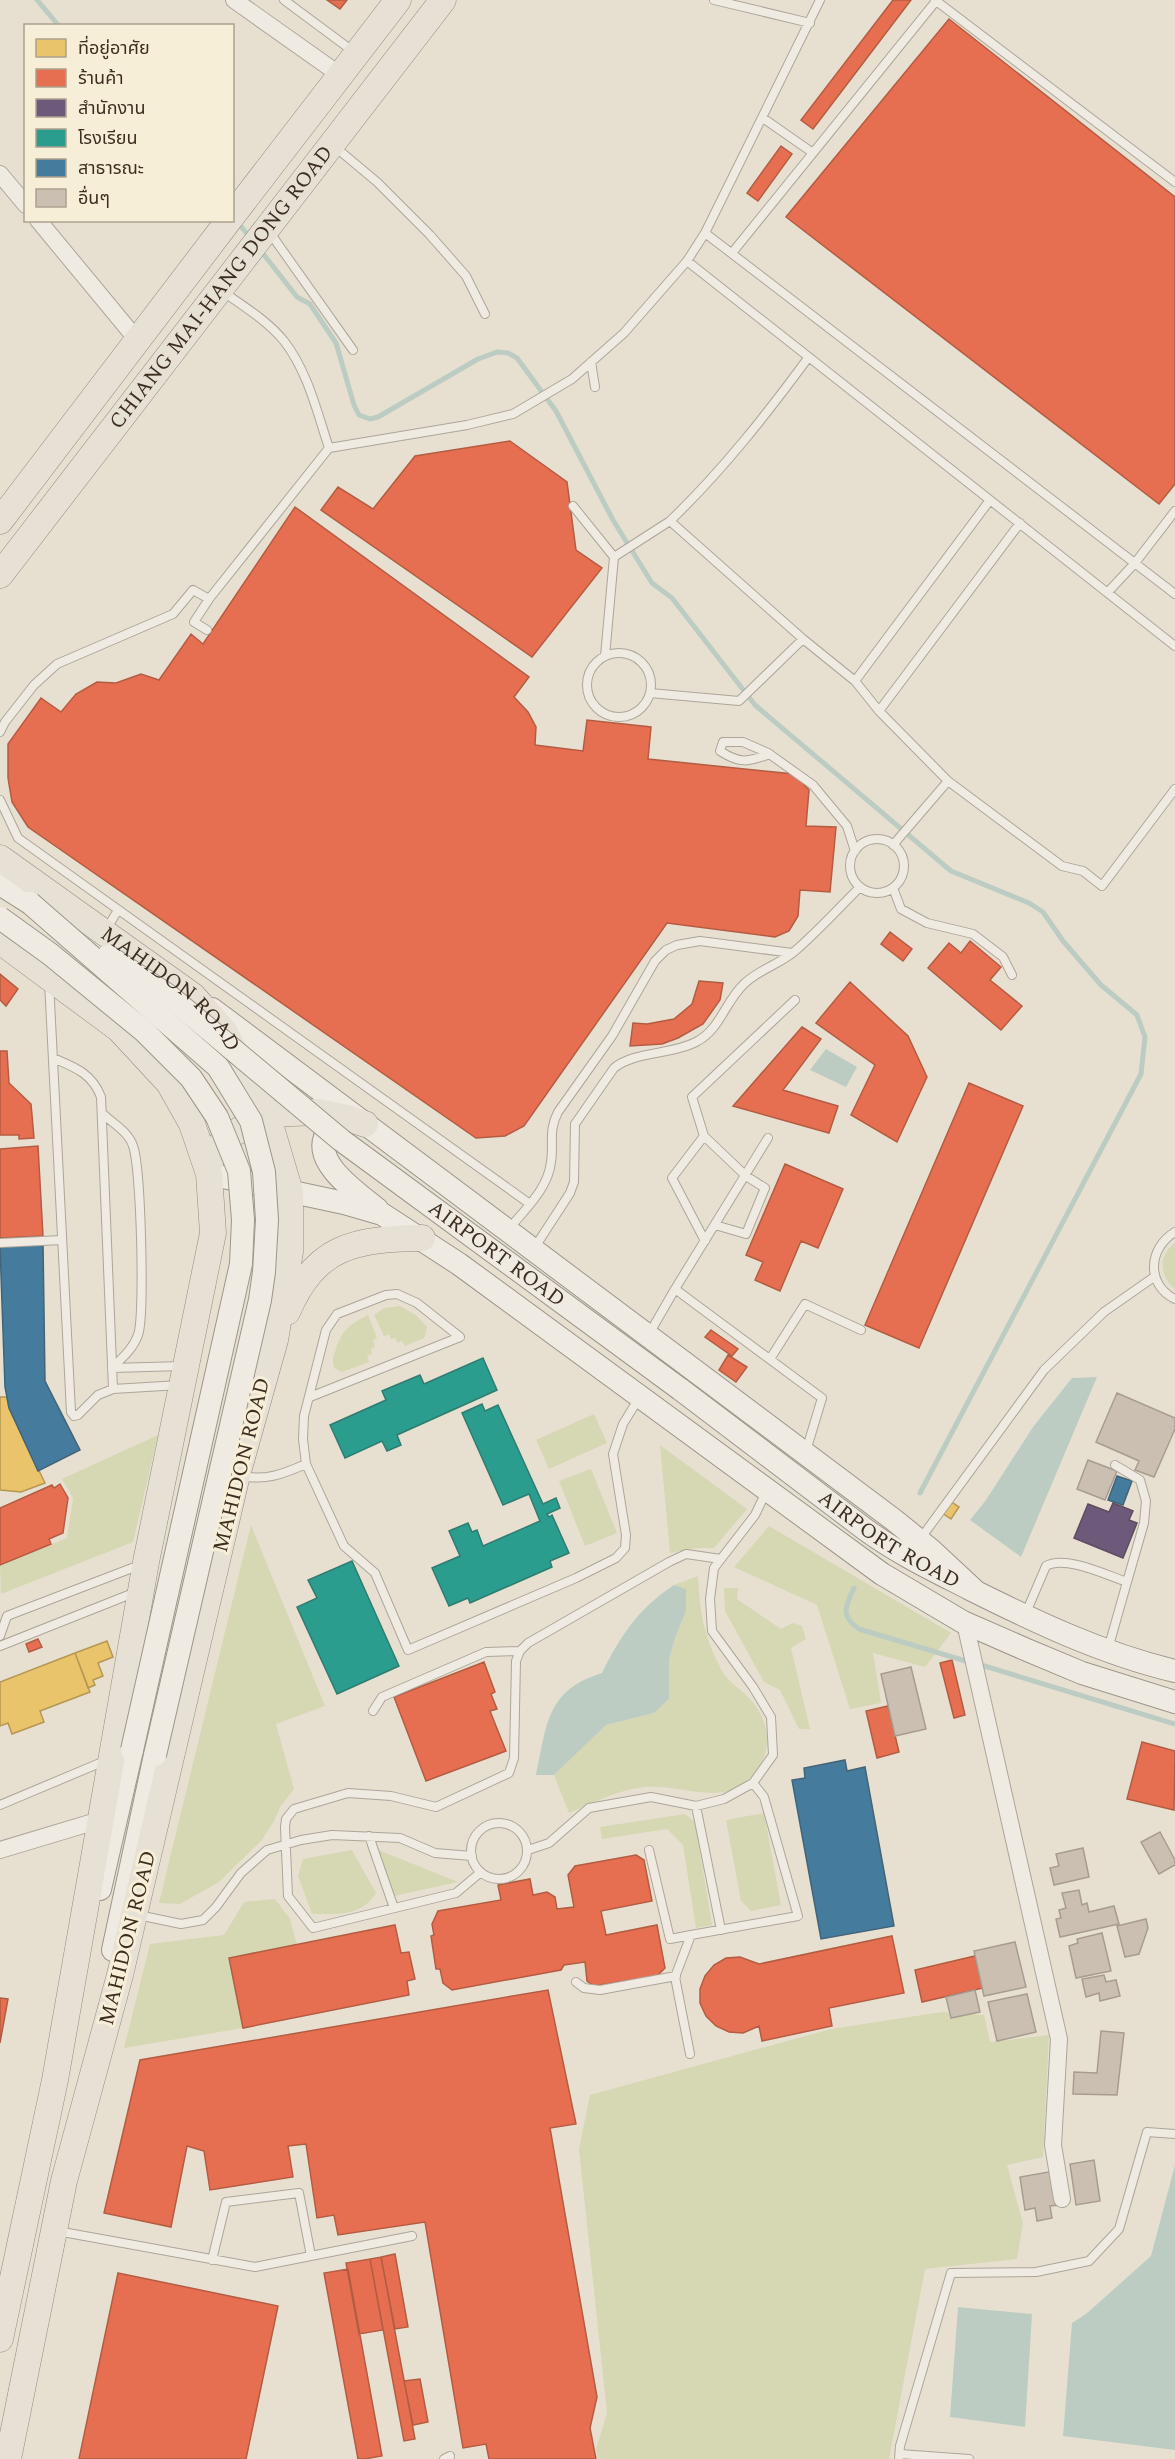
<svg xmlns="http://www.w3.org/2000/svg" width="1175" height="2459" viewBox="0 0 1175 2459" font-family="Spectral,'Noto Sans Thai',serif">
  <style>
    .green { fill: #d6d7b3 }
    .water { fill: #bcccc2 }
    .homes { fill: #e9c46a; stroke: #b59754; stroke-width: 1.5 }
    .shops { fill: #e76f51; stroke: #b45c42; stroke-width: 1.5 }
    .offices { fill: #6d597a; stroke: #5f4c5f; stroke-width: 1.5 }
    .schools { fill: #2a9d8f; stroke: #307c6e; stroke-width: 1.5 }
    .public { fill: #457b9d; stroke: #436478; stroke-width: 1.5 }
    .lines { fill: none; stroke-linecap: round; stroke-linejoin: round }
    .stream { stroke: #bcccc2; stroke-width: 5 }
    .building { fill: #cbbfb2; stroke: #a89c90; stroke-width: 1.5 }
    .lane-casing { stroke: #ada599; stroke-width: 10 }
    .street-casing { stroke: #ada599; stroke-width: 18 }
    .secondary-casing { stroke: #9c958a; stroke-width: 24 }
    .primary-casing { stroke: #928b80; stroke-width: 27 }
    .lane { stroke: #efebe3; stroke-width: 8 }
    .street { stroke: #efebe3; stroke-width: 16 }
    .secondary { stroke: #efebe3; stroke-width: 22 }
    .primary { stroke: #e6e1d4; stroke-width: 26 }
    .secondary-bridge-casing { stroke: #9c958a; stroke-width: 24; stroke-linecap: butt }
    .secondary-bridge { stroke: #efebe3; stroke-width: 22 }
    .labels { text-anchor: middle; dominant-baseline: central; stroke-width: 6; stroke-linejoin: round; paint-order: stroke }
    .street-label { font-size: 21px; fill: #3d2e20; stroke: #f7eed8 }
  </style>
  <rect width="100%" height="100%" fill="#e7e0d1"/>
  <path class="green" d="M1175,1243V1289C1159,1276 1158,1255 1175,1243Z
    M400,1306L416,1315L427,1327L424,1338L405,1346L402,1341L398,1343L395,1338L391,1339L389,1334L384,1336L374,1315L384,1308Z
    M368,1315L377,1338L373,1340L375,1347L371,1349L372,1354L367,1356L369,1362L342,1372L334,1368C332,1360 333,1356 336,1349C342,1330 350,1324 368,1315Z
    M594,1414L607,1443L549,1469L536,1440Z
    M158,1435L133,1542L1,1594L0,1565L67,1538L73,1498L62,1479Z
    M660,1445L747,1509L714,1548H698L670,1553Z
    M591,1469L617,1533L585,1546L559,1481Z
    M251,1525L325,1706L276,1724L294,1789L280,1807L274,1821L262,1840L219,1882L180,1904L159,1903Z
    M769,1526L951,1633L925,1667L873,1653L881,1703L850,1709L817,1605L734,1567Z
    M698,1576C700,1610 702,1628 716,1659C719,1664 721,1671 725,1675C731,1684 741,1689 748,1697C767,1716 774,1744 759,1767C730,1812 688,1784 646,1787C619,1789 593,1803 569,1813L554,1775L606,1725L654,1713L669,1699V1660L675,1638L686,1611V1589L674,1585Z
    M724,1588H738L737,1599L781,1629L793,1623L802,1626L806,1639L791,1648L810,1729H799L780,1690L764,1682L725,1611Z
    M764,1813L781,1905L751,1911L741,1901L726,1820Z
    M685,1814L695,1822L712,1925L696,1928L683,1845L667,1829L602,1839L600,1827Z
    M371,1847L458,1882L394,1896Z
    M352,1850L376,1893C361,1917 338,1914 312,1914L298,1876L303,1859Z
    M275,1899L290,1919L297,1945L229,1958L243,2028L124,2048L150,1944L224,1935L244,1902Z
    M942,2012L984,2015L990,2042L1049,2035L1043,2157L1007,2165L1023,2223L1017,2259L925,2269L889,2459H598L596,2449L607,2413L579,2149L590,2095L831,2029Z"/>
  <path class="water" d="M826,1049L857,1067L846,1087L810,1070Z
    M1097,1377L1021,1557L970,1520L986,1500L1033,1427L1072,1378Z
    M674,1585L686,1589V1611L675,1638L669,1660V1699L654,1713L606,1725L554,1775H536C547,1725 546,1690 602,1673C621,1635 638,1609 674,1585Z
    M1175,2165V2450L1063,2436L1072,2323L1086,2314L1151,2256Z
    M958,2307L1032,2314L1025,2427L950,2417Z"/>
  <path class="homes" d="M0,1397H7L9,1408L45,1483L21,1492L0,1490Z
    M950,1501L959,1507L951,1519L942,1513Z
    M107,1641L113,1657L98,1663L103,1676L93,1680L95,1685L88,1688L75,1653Z
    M75,1653L90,1692L40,1711L44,1722L12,1734L8,1723L0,1726V1682Z"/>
  <path class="shops" d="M327,0H347L340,9Z
    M893,0H911L813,129L801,120Z
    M949,19L1175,197V484L1159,504L786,217Z
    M781,146L792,154L758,201L747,193Z
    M510,441L567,482L576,550L602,568L532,657L321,510L338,487L373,509L415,456Z
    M295,507L529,677L514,697L528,712L536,727L535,745L583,751L587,720L651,727L648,759L794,774L809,790L806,826L836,827L830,892L800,890L798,916L789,931L775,937L667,923L524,1126L505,1136L476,1138L28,827L12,802L8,778V744L41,698L61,712L76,694L97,682L116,683L141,674L159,680L191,634L203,644Z
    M890,932L912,949L903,961L881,944Z
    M970,941L1001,967L990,980L1022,1006L1001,1030L928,968L949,943L961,953Z
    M0,974L18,989L6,1006L0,1000Z
    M699,981L723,983L720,1000L703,1024L678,1038L662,1044L630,1046L633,1023L647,1024L674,1019L692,1004Z
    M850,982L908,1036L927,1077L897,1142L851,1115L875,1065L816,1023Z
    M802,1027L821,1039L783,1090L838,1106L829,1133L733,1106Z
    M0,1051H7L9,1083L31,1104L34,1138L19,1139V1135H0Z
    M969,1083L1023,1106L919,1348L865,1325Z
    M38,1146L43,1236L0,1238V1149Z
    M785,1164L843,1189L818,1248L801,1241L780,1291L755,1280L763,1262L746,1255Z
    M711,1330L738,1349L732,1356L705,1337Z
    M728,1355L747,1367L736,1382L719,1370Z
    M60,1484L68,1498L63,1533L49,1539L51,1544L0,1565V1508L52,1485L54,1488Z
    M38,1639L42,1647L29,1652L26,1644Z
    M952,1660L965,1715L954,1718L940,1663Z
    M484,1662L495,1692L491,1694L497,1709L490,1711L506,1751L426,1781L394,1697Z
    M888,1706L899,1752L877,1758L866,1711Z
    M1142,1742L1175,1751L1174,1810L1127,1799Z
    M636,1855L644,1860L652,1901L601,1911L606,1935L657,1925L665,1968L657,1976L594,1986L587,1981L585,1962L564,1965L561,1970L452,1990L443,1983L440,1969H436L431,1936L434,1935L432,1924L438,1911L501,1900L498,1885L530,1879L533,1895L547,1892L555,1897L557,1909L574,1907L568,1875L575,1866Z
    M395,1925L401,1953L409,1952L415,1979L407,1981L409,1995L243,2028L229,1958Z
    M892,1936L904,1993L829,2008L832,2026L762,2041L759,2026L743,2033L729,2032L716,2026L706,2016L700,2003V1989L705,1976L714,1965L726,1958L740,1957L759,1964Z
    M975,1956L983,1988L922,2002L915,1970Z
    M548,1990L576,2124L550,2128L597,2397L590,2428L596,2459H489L486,2444L463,2448L425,2222L338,2235L334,2215L317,2218L306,2144L288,2146L293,2177L210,2190L204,2151L187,2146L171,2227L104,2213L140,2060Z
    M0,1998L8,1999L0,2043Z
    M395,2254L408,2327L395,2329L381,2257Z
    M381,2257L415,2439L404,2441L370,2259Z
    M370,2259L383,2330L359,2334L346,2263Z
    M348,2269L382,2456L364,2459H358L324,2273Z
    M118,2273L278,2306L246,2459H79Z
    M420,2379L428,2422L413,2425L404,2381Z"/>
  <path class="offices" d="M1113,1503L1133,1511L1129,1520L1137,1523L1123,1558L1074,1538L1088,1504L1109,1512Z"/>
  <path class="schools" d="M483,1358L497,1390L397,1435L401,1445L387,1451L382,1441L345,1458L330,1425L386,1400L382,1391L420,1375L424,1384Z
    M482,1404L485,1411L498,1405L543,1504L556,1498L560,1508L547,1514L549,1517L552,1515L569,1553L550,1561L552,1567L470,1603L468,1598L449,1606L432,1568L460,1556L449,1531L468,1523L472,1532L477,1530L483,1546L540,1521L529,1494L503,1505L462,1413Z
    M352,1561L399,1666L337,1694L297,1607L317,1598L308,1580Z"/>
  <path class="public" d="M43,1243L45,1381L80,1450L38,1471L9,1408L5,1387L0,1247Z
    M1117,1476L1132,1481L1123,1505L1108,1500Z
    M845,1760L847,1771L865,1767L894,1926L821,1939L792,1780L805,1778L804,1768Z"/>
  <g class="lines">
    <path class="stream" d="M37,0L59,26
      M236,220L251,239
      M261,251L297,297L310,304L336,343L354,405L359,415L370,419L378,417L478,359L497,352L508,353L517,358L556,411L613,520L652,583L672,598L755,705L951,871L1029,903L1043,912L1063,941L1101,985L1137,1015L1145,1037L1141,1074L920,1493
      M854,1588C845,1607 840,1616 859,1629L969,1662
      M978,1664L1175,1724"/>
  </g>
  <path class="building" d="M1117,1393L1175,1418V1429L1154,1477L1135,1470L1139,1461L1096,1442Z
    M1088,1460L1117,1471L1105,1500L1077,1489Z
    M911,1667L926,1729L895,1736L881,1674Z
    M1160,1832L1175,1860V1865L1159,1874L1141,1842Z
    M1083,1848L1089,1877L1054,1885L1050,1868L1059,1866L1056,1854Z
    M1079,1890L1082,1905L1087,1903L1089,1912L1114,1906L1119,1924L1060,1937L1056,1919L1061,1918L1059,1910L1066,1908L1062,1893Z
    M1146,1919L1148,1928L1139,1954L1125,1957L1117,1926Z
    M1102,1933L1111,1971L1076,1978L1069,1946L1078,1943L1077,1939Z
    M1015,1942L1026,1987L984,1996L974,1951Z
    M1104,1975L1106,1982L1116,1980L1120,1996L1100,2001L1099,1993L1086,1997L1082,1979Z
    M975,1990L980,2012L951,2018L946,1997Z
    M1027,1994L1036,2032L997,2041L988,2002Z
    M1101,2031L1124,2033L1117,2095L1073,2094L1074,2072L1097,2073Z
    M1094,2160L1100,2201L1076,2205L1070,2164Z
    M1054,2171L1059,2205L1050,2206L1052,2218L1037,2221L1035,2208L1025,2210L1020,2177Z"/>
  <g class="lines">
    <g class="lane-casing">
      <path id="lane" d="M284,0L354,52
        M714,0L810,23
        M935,0L1175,182
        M763,118L813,153
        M334,146L377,182L430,235L466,276L485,314
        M268,230L353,350
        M705,233L1175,594
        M732,253L936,1
        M687,261L1175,646
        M222,291C243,306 268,321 284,341C308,372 317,412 329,448L467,425L513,414L572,379L624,333L687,261L705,233L820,0
        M808,358C766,415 722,471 670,521L803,639L855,681L879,711L948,781L1062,866L1083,871L1102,886L1175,789
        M591,362L595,387
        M573,506L614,557L605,656
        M614,557L670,521
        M1108,592L1135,563L1175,511
        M207,630L194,622L209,599
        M587 685a32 32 0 1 1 64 0a32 32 0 1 1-64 0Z
        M855,681L990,500
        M650,693L739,701L803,639
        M879,711L1020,523
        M0,732L5,722L34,685L57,664L173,614L193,590L209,599L329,448
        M770,754C748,762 740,764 720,751L723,742H743L768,753L813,785L847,826L855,851
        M0,800L18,838L530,1204
        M850 866a27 27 0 1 1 54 0a27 27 0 1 1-54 0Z
        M893,845L948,781
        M893,888L901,909L927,923L973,934L1003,957L1012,975
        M106,930L118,910
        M49,982L71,1412L74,1416L78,1415L98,1395L113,1389L180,1385
        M53,1058C74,1067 92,1073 101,1097L113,1389
        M102,1113C112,1123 129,1132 133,1146C141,1167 145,1316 138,1335C133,1349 122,1358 112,1368
        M704,1136L692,1097L795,1000
        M509,1229C525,1209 548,1189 551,1162C554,1143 548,1131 558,1112L612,1036L655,961L666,950L677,945L700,941L792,953
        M1175,1232C1148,1248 1146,1285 1175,1299
        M705,1241L672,1178L704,1136L746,1176L765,1188L746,1234L715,1225
        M0,1243L62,1240
        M535,1247L570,1193L574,1182L575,1124L614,1068C635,1051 671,1055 696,1042C721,1029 725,1001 745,983C760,969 780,964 795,951C818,931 839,908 860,887
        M675,1289L768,1138
        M649,1334L675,1289L822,1398L806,1451
        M770,1359L805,1304L861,1330
        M112,1368L183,1366
        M310,1397L460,1337L417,1303L397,1294L386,1295L337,1314L326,1330L304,1416L303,1439L306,1464L344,1546L375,1573L408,1650L576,1578L616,1558L625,1548L626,1535L613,1454L623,1424L639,1398
        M1115,1465L1140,1480L1146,1501L1144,1523L1127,1582
        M241,1476C266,1481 283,1474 306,1464
        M921,1538L1044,1370L1104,1312L1154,1277
        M1025,1615L1046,1566C1065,1555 1106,1575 1127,1582L1108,1649
        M0,1636L7,1616L140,1565
        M0,1646L136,1592
        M373,1711L382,1697L486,1652L520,1651
        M0,1805L107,1760
        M696,1806L721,1930
        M471 1851a28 28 0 1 1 56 0a28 28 0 1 1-56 0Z
        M369,1836L394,1908
        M528,1850L549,1843L589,1808L651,1797L696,1806L724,1799L753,1783L773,1755L771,1717L753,1687L712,1631L710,1599L714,1568L755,1515L767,1490
        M649,1850L670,1939L691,1935
        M481,1872L456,1893L313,1928L288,1896L285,1827L286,1819L294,1809L348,1793L391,1796L436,1807L509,1773L514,1758L516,1661L520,1651L528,1643L669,1562L686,1554L721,1559
        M138,1915L181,1924L203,1920L216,1907L241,1873L267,1850L301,1840L332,1835L400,1838L435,1853L472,1856
        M576,1982L584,1988L600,1990L676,1976
        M690,2054L675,1977L691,1935L798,1916L764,1797L753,1783
        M57,2231L255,2267L412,2236
        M212,2260L226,2202L299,2193L311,2256
        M900,2454L969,2459
        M444,2459L450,2456
        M899,2459L900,2446L951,2273L1036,2272L1089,2261L1119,2229L1147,2132L1175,2134"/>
    </g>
    <g class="street-casing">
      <path id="street" d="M234,0L340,75
        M0,174L26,205
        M38,220L138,341
        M965,1623L1059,2039L1053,2145L1062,2199
        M0,1850L100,1820"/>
    </g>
    <g class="secondary-casing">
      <g id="secondary">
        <path d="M0,884L30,903"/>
        <path d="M212,1009L894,1520L931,1550L974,1590"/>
        <path d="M345,1119C337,1122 331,1126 327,1133C310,1162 358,1193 377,1209"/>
        <path d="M209,1174L344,1203L382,1214L459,1264L882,1574L963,1622L1027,1650L1082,1673L1175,1702"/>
        <path id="s1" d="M680,1389L866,1530C899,1554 935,1571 970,1589C1036,1622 1103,1654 1175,1671"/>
        <path d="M100,1889L132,1750"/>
        <path d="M113,1950L155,1755"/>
      </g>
    </g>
    <g class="primary-casing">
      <g id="primary">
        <path d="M232,216L398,0"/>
        <path d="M0,521L229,220"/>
        <path id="s2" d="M0,575L443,0"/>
        <path id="s3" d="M0,858L193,996L224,1031L267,1114L290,1192V1252L275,1340L237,1475L120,1975L64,2181L8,2459"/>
        <path d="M0,941L119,1029L169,1083L192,1124L209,1174L213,1233L146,1562L55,2080L0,2339"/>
        <path d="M213,1157L224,1139L267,1114L318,1112L347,1118L365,1124"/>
        <path d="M287,1312C316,1245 355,1239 422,1238"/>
      </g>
    </g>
    <use href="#lane" class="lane"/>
    <use href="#street" class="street"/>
    <use href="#secondary" class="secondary"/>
    <use href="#primary" class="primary"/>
    <g class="secondary-bridge-casing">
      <g id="secondary-bridge">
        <path d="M30,903L218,1067L251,1121L264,1172L267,1220L264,1272L260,1300L155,1755"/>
        <path d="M0,918L50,954L144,1031L191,1078L217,1117L239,1171L243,1220L241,1264L132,1750"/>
        <path id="s4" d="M108,956L169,996L341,1140L680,1389"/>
      </g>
    </g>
    <use href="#secondary-bridge" class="secondary-bridge"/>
  </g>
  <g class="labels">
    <g class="street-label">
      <text stroke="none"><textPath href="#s2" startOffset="363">CHIANG MAI-HANG DONG ROAD</textPath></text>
      <text stroke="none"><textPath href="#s3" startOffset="216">MAHIDON ROAD</textPath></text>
      <text stroke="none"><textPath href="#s4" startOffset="490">AIRPORT ROAD</textPath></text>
      <text transform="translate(242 1465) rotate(-76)">MAHIDON ROAD</text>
      <text stroke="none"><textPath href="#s1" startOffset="258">AIRPORT ROAD</textPath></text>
      <text transform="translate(128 1938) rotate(-76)">MAHIDON ROAD</text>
    </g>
  </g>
  <rect x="24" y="24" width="210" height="198" fill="#f7eed8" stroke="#ada18e" stroke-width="1.5"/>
  <rect x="36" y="39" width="30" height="18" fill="#e9c46a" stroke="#ada18e" stroke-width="1.5"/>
  <text x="78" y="54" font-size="18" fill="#3d2e20">ที่อยู่อาศัย</text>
  <rect x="36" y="69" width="30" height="18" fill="#e76f51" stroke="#ada18e" stroke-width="1.5"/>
  <text x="78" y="84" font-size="18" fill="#3d2e20">ร้านค้า</text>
  <rect x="36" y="99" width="30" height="18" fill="#6d597a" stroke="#ada18e" stroke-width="1.5"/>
  <text x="78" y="114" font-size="18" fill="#3d2e20">สำนักงาน</text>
  <rect x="36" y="129" width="30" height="18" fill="#2a9d8f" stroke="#ada18e" stroke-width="1.5"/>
  <text x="78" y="144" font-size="18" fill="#3d2e20">โรงเรียน</text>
  <rect x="36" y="159" width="30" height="18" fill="#457b9d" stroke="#ada18e" stroke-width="1.5"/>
  <text x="78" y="174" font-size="18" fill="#3d2e20">สาธารณะ</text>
  <rect x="36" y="189" width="30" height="18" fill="#cbbfb2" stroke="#ada18e" stroke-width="1.5"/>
  <text x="78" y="204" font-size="18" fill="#3d2e20">อื่นๆ</text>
</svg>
